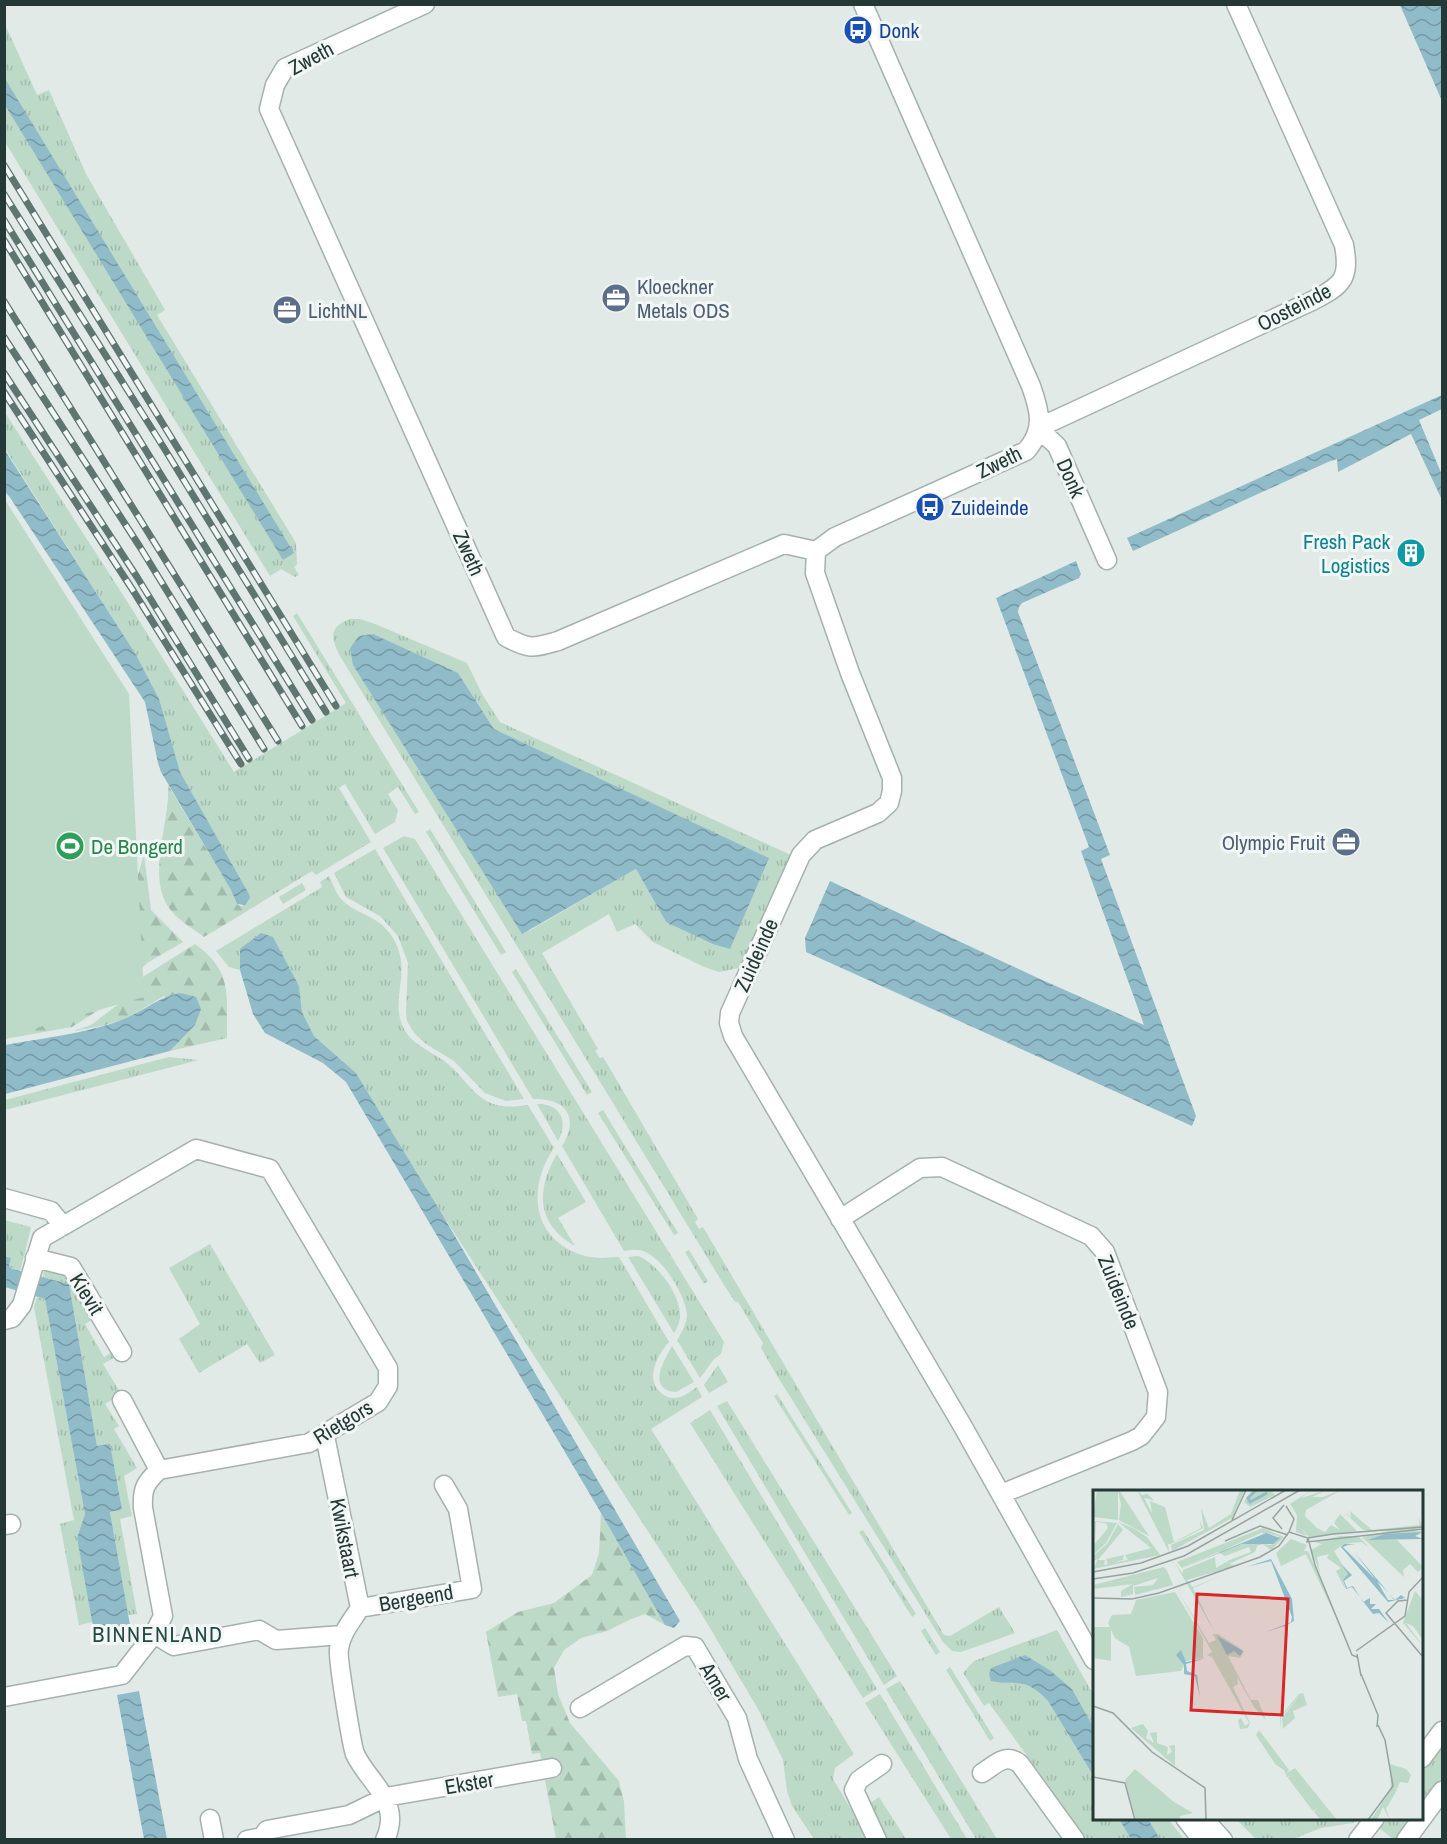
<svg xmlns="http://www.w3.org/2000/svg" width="1447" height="1844" viewBox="0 0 1447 1844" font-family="'Archivo Narrow',sans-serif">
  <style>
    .grass { fill: url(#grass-tufts); fill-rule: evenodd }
    .forest { fill: url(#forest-firs) }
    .pitch { fill: #bdd9c7 }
    .water { fill: url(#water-waves) }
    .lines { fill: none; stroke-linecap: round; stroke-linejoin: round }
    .minor-casing { stroke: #a5b1ae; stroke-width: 21 }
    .minor { stroke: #fff; stroke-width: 18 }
    .rail-casing { stroke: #5e7570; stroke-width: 7 }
    .rail { stroke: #f2f7f5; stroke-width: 4.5; stroke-dasharray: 14; stroke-linecap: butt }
    .labels { text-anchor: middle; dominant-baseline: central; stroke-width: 6; stroke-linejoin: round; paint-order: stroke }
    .transit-label { font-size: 21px; fill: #164399; stroke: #f2f7f5; text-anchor: start }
    .street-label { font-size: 21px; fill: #243935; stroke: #f2f7f5 }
    .service-label { font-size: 21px; fill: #4e5e75; stroke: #f2f7f5; text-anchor: start }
    .culture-label { font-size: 21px; fill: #0d838f; stroke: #f2f7f5; text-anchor: end }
    .leisure-label { font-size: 21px; fill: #27864d; stroke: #f2f7f5; text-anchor: start }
    .neighbourhood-label { font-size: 22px; letter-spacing: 1.5px; fill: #224943; stroke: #f2f7f5 }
    .inset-river { fill: none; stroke: #90bbc9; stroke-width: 3 }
    .inset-road { fill: none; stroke: #96a3a0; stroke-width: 1.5 }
    .view { fill: #d62828; fill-opacity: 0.15; stroke: #d62828; stroke-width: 3 }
    .inset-edge { fill: none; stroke: #243935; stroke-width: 3 }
  </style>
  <defs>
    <pattern id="grass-tufts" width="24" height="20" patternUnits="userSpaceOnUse" patternTransform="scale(1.5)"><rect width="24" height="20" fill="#bdd9c7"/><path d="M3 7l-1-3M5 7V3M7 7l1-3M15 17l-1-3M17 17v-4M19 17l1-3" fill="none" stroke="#a2bbac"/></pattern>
    <pattern id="forest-firs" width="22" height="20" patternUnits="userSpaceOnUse" patternTransform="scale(1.5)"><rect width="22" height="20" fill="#bdd9c7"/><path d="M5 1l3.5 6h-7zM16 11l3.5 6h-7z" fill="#a2bbac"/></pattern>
    <pattern id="water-waves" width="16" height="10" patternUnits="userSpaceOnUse" patternTransform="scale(1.5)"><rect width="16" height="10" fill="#90bbc9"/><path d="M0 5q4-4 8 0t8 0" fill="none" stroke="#7599a4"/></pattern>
  </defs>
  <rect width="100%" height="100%" fill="#e2eae7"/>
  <path class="grass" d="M4,22L37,95L49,90L86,174L165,310L157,315L296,543L297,564L294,567L299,575L295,577L281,569L270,576L5,142Z
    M4,411L125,598L234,772L346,703L293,616L297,613L419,812L415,814L395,782L398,787L388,794L398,810L395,822L375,834L345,784L339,788L371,842L316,875L312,871L244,913L240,906L245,905L249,894L180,772L135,653L5,449Z
    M350,619H360L375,624L467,663L482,694L500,722L791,855L739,968L719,972L704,967L653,942L635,924L617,932L609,914L542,953L598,1049L595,1051L600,1058L603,1057L609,1067L698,1219L695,1222L699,1229L703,1227L944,1635L950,1636L999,1607L1015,1633L961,1652L952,1651L943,1642L776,1374L761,1348L763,1343L738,1302H735L721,1280L340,656C331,638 328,627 350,619ZM458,673L494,729L768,858L666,922L636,869L529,931Z
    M430,829L506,952L501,955L426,832Z
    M404,836L415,839L724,1342L721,1354L714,1359L700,1378L677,1340C682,1332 687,1323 687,1314C685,1294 662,1257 643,1251C637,1249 630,1250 624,1251L562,1146C580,1117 566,1098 533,1099L383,848Z
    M375,849L524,1099L506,1101L485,1093L454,1061L426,1044L414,1033L407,1021L406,1012L408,963L398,936L380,916L346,897L334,873Z
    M329,876C333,884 336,894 342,900C358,916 378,914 393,938C412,970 392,993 401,1022C409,1046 432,1050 448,1064C462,1075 471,1093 488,1102C501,1108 514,1107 528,1105L554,1148C527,1187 531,1239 582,1255C594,1259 606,1258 619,1257L669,1342C658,1354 644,1379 661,1393C667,1398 673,1399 680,1397C686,1395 691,1391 697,1387L702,1397L651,1429L854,1754L835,1768L833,1779L869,1839H814L792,1806L787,1791L783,1760L758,1709L701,1613L442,1214L356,1073L314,1036L302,1012L299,986L240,949V970L229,967L216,951L322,887L320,882Z
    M302,883L306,890L283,904L279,897Z
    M516,969L592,1092L587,1095L512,972Z
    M169,1057L199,1060L5,1110V1100Z
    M537,1104C560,1103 569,1121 558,1141Z
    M603,1110L678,1233L674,1235L598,1113Z
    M557,1154L586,1202L558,1218L575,1246C536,1224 536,1189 557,1154Z
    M4,1220L31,1227L20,1272L12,1269L9,1266L11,1258L5,1256Z
    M210,1244L275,1355L260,1363L247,1344L199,1373L179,1339L200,1324L169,1268Z
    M689,1250L708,1281L704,1284L685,1252Z
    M638,1256C657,1263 681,1295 680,1316C680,1322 677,1328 674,1333L628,1257Z
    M45,1267L68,1273L95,1318L85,1324L104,1357L114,1351L117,1356L103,1364L121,1394L105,1404L119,1426L114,1429L137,1468L124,1476L132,1516L120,1519L137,1614L128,1615L110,1511L122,1508L110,1445L97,1446L69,1284L43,1277Z
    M37,1297L45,1299L85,1514L77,1538L93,1622L79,1625L60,1524L74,1520L34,1307Z
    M672,1346L694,1382L676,1392C646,1389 664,1361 672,1346Z
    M718,1365L728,1382L709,1393L704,1385Z
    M777,1394L852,1513L849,1515L774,1396Z
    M727,1401L897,1676L884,1685L717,1406Z
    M710,1410L877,1689L863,1698L690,1423Z
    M863,1530L916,1614L912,1617L859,1532Z
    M925,1628L940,1652L936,1655L921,1631Z
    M1057,1630L1094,1696V1728L1072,1689L1051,1671L1003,1683L1018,1682L1030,1685L1048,1701L1094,1777V1818L1119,1819L1131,1839H1087L989,1703L984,1706L963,1673L974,1661Z
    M950,1667L994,1738L990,1741L946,1670Z
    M900,1681L997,1839H976L886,1689Z
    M880,1694L967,1839H951L865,1703Z
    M1442,1739V1780L1422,1807V1767Z
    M879,1797L906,1839H886L869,1804Z
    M1148,1819H1168L1184,1839H1160Z
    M1236,1819H1356L1353,1823L1321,1828L1293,1839H1256Z
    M1382,1819H1413L1397,1839H1393L1377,1826Z"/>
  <path class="forest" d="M168,785L231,890L237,904L240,906L244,913L204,937C195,930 183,923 175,915C142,883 171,824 168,785Z
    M144,855L151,910L183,942L147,963L102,1008L72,1027L5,1039L4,1032L129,903Z
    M195,944C234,972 226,996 227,1038L170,1051L195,1025L164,996L127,1018L102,1026L74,1031L91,1025L120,1003L141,978Z
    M601,1513L665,1625L645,1614L629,1620L607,1631L581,1638L564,1650L554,1668L558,1694L570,1723L619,1781L624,1802L626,1839H556L545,1780L559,1777L555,1760L542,1762L540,1753L532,1754L526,1721H522L517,1694L498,1697L486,1632L518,1612L554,1603L592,1575L599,1553Z"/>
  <path class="pitch" d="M5,500L129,694L144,997L5,1037Z"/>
  <path class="water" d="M1400,5H1442V101Z
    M4,77L294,553L283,560L5,105Z
    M1442,395V409L1419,420L1442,475V500L1411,434L1338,472L1337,459L1328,462L1133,551L1127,538Z
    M4,449L135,653L159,699L180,772L249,894L250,898L245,905L237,904L231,890L161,772L158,763L145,702L9,496L5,492Z
    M1076,561L1081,574L1079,578L1022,603L1019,607L1018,612L1110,855L1101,859L1196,1116L1192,1126L806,952L805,938L830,881L1040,979L1144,1025L1081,851L1089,847L996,598Z
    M373,634L458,673L494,729L769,858L730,949L713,944L666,922L636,869L522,934L353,665L350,648L359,636Z
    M261,933L273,937L299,986L302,1012L314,1036L356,1073L442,1214L680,1621L674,1628L665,1625L601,1513L346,1082L323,1063L265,1033L253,1014L240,970V949Z
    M180,993L196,997L201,1009L195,1025L170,1051L5,1094V1045C42,1038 92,1033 126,1018C145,1010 159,997 180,993Z
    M4,1256L11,1258L9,1266L12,1269L69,1284L97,1446L110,1444L122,1509L110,1512L130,1625L94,1632L77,1538L85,1514L45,1299L5,1287Z
    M1025,1655L1051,1671L1072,1689L1094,1728V1777L1048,1701C1023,1675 1020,1687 991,1681L989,1674L991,1668Z
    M139,1691L167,1839H144L117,1695Z
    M1119,1819H1148L1160,1839H1131Z"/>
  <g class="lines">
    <g class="minor-casing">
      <path id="minor" d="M425,4L285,68L275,85L269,109L506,637C530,650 533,648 558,641L784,544L816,551
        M1038,428L1314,300C1343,285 1350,278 1344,245L1236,4
        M1038,428L1057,446L1107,560
        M816,551L815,573L850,673L892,778V791L889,803L878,813L815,840L801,855L730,1013L729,1023L733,1036L962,1425L1094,1660
        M816,551L835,537L1026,451C1045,429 1040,411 1031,386L863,4
        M4,1198L51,1211L63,1226
        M840,1219L920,1168L942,1167L1091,1236L1105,1252L1158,1392L1156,1417L1141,1436L1132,1441L1001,1494
        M35,1258L71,1267L122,1352
        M4,1320L12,1318L22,1305L42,1238L196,1149L270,1169L388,1368V1386L378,1402L309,1443L159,1470C145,1483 142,1489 143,1508L163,1616L154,1634L122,1675L4,1697
        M122,1400L159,1470
        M325,1436L360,1608C351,1622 341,1633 339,1649C337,1657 352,1746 355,1754C369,1784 403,1801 385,1840
        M4,1525L11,1524
        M360,1608L472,1589L458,1509L444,1485
        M154,1634L174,1646L259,1630L276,1640L342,1635
        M580,1708L685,1646L695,1647L737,1718L748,1759L785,1840
        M1422,1758L1442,1731
        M982,1773C995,1765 1006,1752 1020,1764L1075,1840
        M1185,1818L1202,1840
        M1203,1818L1223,1840
        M210,1819L214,1840
        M247,1840L262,1837L267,1830L349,1815L386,1797L552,1768
        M877,1840L854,1790L859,1780L882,1764
        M1358,1840L1375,1818
        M1406,1840L1442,1791"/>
    </g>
    <use href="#minor" class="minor"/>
    <g class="rail-casing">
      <path id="rail" d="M4,165L336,706
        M4,194L164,448L326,712
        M4,220L312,720
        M4,240L302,726
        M4,301L278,741
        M4,337L140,547L264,749
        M4,373L137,577L249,759
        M4,392L134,592L241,764"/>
    </g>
    <use href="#rail" class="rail"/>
  </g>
  <defs>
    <g id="bus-disc" transform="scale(1.5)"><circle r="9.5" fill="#1a4fb4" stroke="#f2f7f5"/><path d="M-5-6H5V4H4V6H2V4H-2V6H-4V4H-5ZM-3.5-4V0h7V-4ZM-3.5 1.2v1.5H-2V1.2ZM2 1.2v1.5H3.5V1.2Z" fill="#fff"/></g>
    <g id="office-disc" transform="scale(1.5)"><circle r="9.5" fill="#5c6f8a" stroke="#f2f7f5"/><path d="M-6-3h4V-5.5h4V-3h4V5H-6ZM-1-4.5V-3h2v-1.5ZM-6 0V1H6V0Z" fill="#fff"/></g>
    <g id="building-disc" transform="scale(1.5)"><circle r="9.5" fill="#0f9aa8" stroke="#f2f7f5"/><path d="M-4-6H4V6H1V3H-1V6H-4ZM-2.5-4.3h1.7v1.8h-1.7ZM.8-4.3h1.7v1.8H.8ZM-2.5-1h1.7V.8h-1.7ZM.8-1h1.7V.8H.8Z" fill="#fff"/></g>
    <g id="stadium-disc" transform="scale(1.5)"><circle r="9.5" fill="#2e9e5b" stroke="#f2f7f5"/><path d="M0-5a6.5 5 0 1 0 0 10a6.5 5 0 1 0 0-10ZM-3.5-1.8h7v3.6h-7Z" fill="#fff"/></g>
  </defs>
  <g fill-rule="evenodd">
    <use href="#bus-disc" x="858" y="30"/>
    <use href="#office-disc" x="616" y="298"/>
    <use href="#office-disc" x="287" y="310"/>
    <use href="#bus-disc" x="930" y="507"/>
    <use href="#building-disc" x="1411" y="553"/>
    <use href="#office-disc" x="1346" y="842"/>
    <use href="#stadium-disc" x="70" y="846"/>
  </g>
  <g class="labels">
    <g class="transit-label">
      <text x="879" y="30">Donk</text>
      <text x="951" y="507">Zuideinde</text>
    </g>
    <g class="street-label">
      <text transform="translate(311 58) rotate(-28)">Zweth</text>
      <text transform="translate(1294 307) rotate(-27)">Oosteinde</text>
      <text transform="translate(999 462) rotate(-26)">Zweth</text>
      <text transform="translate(1071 478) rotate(66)">Donk</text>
      <text transform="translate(469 553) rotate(66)">Zweth</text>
      <text transform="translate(756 955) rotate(-66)">Zuideinde</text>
      <text transform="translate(1119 1292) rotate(68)">Zuideinde</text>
      <text transform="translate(87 1294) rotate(58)">Kievit</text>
      <text transform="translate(343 1422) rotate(-31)">Rietgors</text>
      <text transform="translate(345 1538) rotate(79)">Kwikstaart</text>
      <text transform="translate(416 1598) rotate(-10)">Bergeend</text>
      <text transform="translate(716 1682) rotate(59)">Amer</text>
      <text transform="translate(469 1783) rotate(-10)">Ekster</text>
    </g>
    <g class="service-label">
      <text x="637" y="286">Kloeckner<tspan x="637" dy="24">Metals ODS</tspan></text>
      <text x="308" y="310">LichtNL</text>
      <text x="1325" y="842" text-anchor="end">Olympic Fruit</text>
    </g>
    <g class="culture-label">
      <text x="1390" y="541">Fresh Pack<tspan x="1390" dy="24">Logistics</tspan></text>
    </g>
    <g class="leisure-label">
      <text x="91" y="846">De Bongerd</text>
    </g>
    <g class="neighbourhood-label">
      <text x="158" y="1634">BINNENLAND</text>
    </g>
  </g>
  <g transform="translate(1093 1490)">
    <rect width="330" height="330" fill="#e2eae7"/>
    <path d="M4,0H26L56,46L26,30L28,14L25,1V30L0,27ZM44,0L49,5L54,4L61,10L51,8L59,23L57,11L72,17L81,52L108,38L107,31L110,38L91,48L77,54H75L76,62ZM147,0H152L139,28L79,61L78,55L111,40L108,18L116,38L138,24ZM160,0H177L182,5L157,17L151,12ZM219,0L208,8L234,0L219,7H230L248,0L213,20L212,26L224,38L232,42L238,35L247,40L241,33L247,24L264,41L216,47L207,37L214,46L203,42L204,25L197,14ZM256,21L254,24L258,28L257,21L279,40L327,35L325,27L330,37L320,40L330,42L273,49L304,50L330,77L325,82L317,74L310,80L311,87L269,47L295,41H275L269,39L253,24ZM2,31L24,33L13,53L0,65V56L15,38L13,33L3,32L2,53ZM25,32L40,38L54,47L67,65L0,79L5,69L0,71V66L14,54L25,34L30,40L5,70H12L11,75L15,74L13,69L31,65L30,70L19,73L24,72L35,70L32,65L58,58ZM170,38L191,47L178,60L170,54L164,56L162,62L136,74L134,71L158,62L156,57L132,66L125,62L89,78L84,72ZM168,43L186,46L178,55L156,52L131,60ZM247,46H265L276,57L268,52L251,54L241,61L255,84L250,90L252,99L243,81L248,78L234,68L236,64L224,67L227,83L218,60L229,54L221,52ZM198,49L214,55L211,61H215L258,159L213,64L188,76L183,63ZM122,67L123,78L133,72L142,76L94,90L100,97L130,85L100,98L121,141L82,73L90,84V80ZM72,76L80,95L42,105L41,97L60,95L65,88L40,96V104L28,107V101L40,94L0,99V95L58,87L74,81ZM84,99L116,153L123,150L120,144H125L151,161L147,168L135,166L158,210H165L173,230L161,217L144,187L145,194L140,197L157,233L155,238L147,239L145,230L148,228L152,236L156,233L119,167L114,165L119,162ZM322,101L330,110V150L320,136L313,133L330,156L310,133ZM210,203L214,215L200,221L202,228L190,239L189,228L208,204L188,227V240L187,227L206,204ZM50,234L55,241L53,248L61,253L57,243L64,242V253L75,257L74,265L79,262L76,256L82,255V276L38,238ZM166,240L196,280L194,283L202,278L244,330H228L221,322L224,318L220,321L195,288L197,286L194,287L191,280L182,274L163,245ZM297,274L313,279L318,285L315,293L307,292L304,299L301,297L304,300L293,319L297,330L290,317L284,330H278L298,299Z" fill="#bdd9c7" fill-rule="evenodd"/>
    <path d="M71,77L74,81L58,87L0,95Z" fill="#bdd9c7"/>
    <path d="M0,137H18V171L0,168Z" fill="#bdd9c7"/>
    <path d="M42,279L81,312L100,323L87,326V330H43L32,290Z" fill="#bdd9c7"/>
    <path d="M82,102L110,148V168L93,171L88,181L43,186L36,157L22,148L15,133L19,125L38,124L43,110Z" fill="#bdd9c7"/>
    <path d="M330,42L322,46L330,49L274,50L292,44ZM173,43L187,48L180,54H149L89,78ZM251,54H262L255,55L260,61L255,55L250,57L283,90L261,62L295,102L284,91L295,110H301L296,104L302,110L308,105L312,108L295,112L248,57ZM178,69L199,109L201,131L192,136L196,148L191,136L173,142L198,132L199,127L178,71L153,77ZM248,74L259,85L251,91L254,98L260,96L270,112L277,108V114H283L278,119H286L296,133L286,123L280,124L259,97L253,99L250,90L255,84ZM124,146L150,161L147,166L141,161L134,165ZM88,160L93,172L113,168L93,174L94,181L104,185L107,207L102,186L91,184V175L83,165Z" fill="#90bbc9"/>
    <path class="inset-river" d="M163,0L155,8L157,12L174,3"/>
    <path class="inset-road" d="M139,30L153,0M330,37L240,44L215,48L214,52L330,39M189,39L180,28L191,15M196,42L215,48L222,75L259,165L264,167M132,51L167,36L195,45M0,82L48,73L95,56L193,0M0,89L40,83L91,66L207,0M0,108L39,109L66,103L167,67L186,56L196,42L201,29L193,16M315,110L305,111L293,123L330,167M263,161L312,126L316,102L330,87M264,164L268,186M268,184L285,225L284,237M0,216L20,223L59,262L112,298L113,330M0,287L32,293L42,330M275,330L300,296L292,250L285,235"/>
    <path class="view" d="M104,104L195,109L189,225L98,220Z"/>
    <rect width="330" height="330" class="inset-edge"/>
  </g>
  <rect width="1447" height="1844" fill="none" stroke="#243935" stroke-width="12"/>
</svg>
